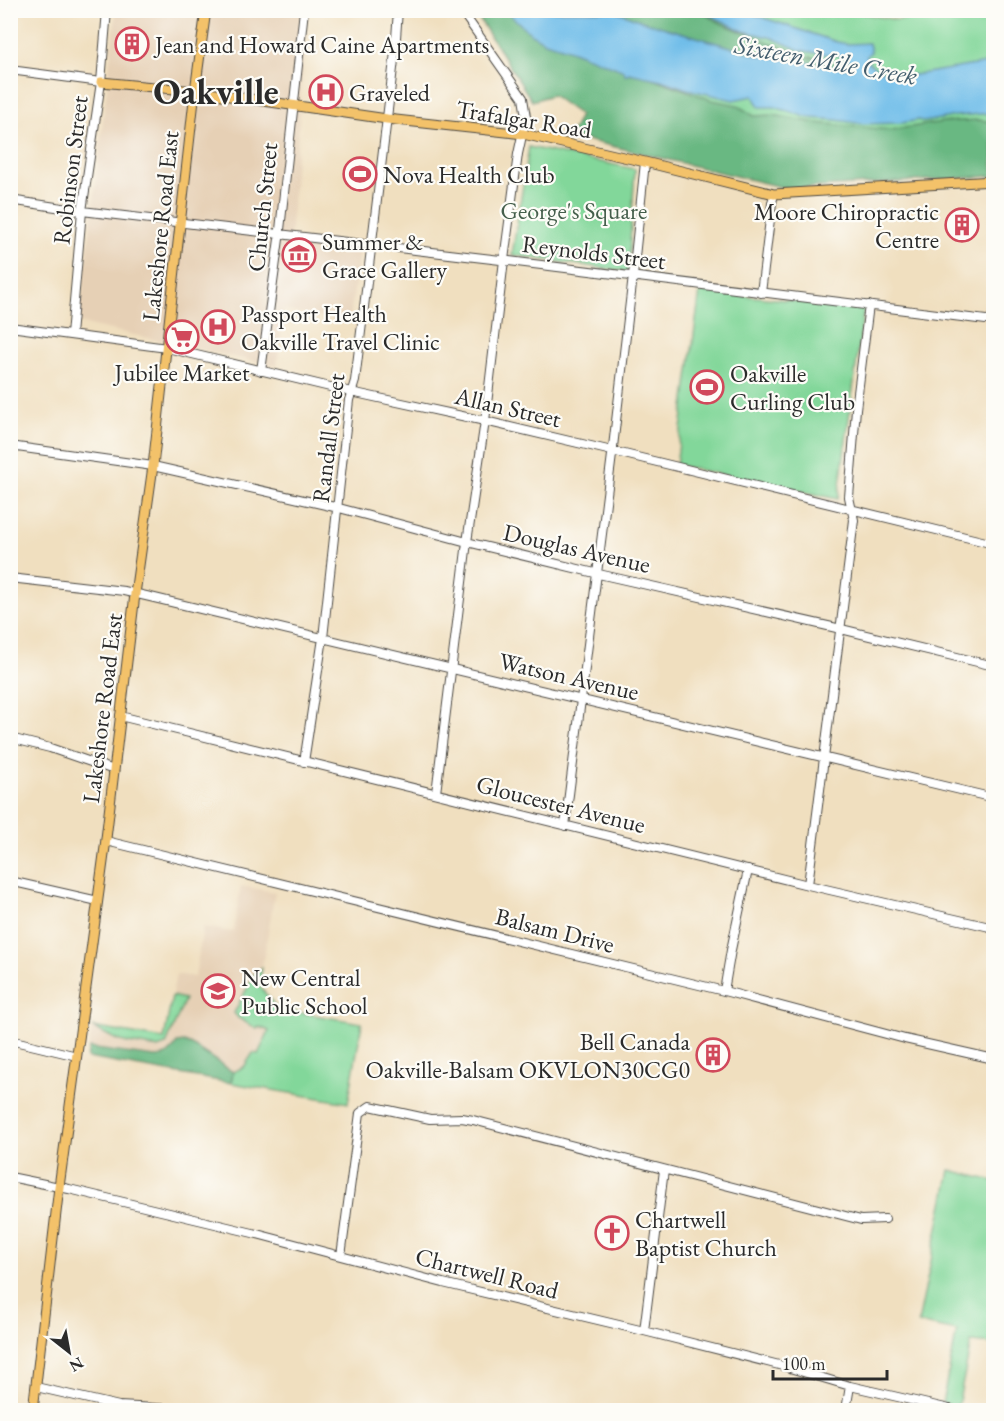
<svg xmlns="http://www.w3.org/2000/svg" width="1004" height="1421" viewBox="0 0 1004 1421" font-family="'EB Garamond',serif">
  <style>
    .built { fill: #e6d0b5 }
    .green { fill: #82d79a; stroke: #568162; stroke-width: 1.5 }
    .forest { fill: #69b882; stroke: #4a7256; stroke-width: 1.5 }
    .water { fill: #6fbde9; stroke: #4d748a; stroke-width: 1.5 }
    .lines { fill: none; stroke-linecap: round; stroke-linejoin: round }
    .minor-casing { stroke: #494641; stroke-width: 10 }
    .major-casing { stroke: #494641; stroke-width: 11 }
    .minor { stroke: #fff; stroke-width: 8 }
    .major { stroke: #f3c26a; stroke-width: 9 }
    .labels { text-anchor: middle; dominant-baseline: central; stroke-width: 4.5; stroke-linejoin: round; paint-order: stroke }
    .poi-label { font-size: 24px; fill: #2b2b2b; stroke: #fdfcf7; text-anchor: start }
    .street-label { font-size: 24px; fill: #2b2b2b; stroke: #fdfcf7 }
    .park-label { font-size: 24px; fill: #455f4c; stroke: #fdfcf7 }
    .water-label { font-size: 26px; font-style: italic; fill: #435e6e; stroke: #fdfcf7 }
    .town-label { font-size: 36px; font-weight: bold; fill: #2b2b2b; stroke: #fdfcf7 }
  </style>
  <rect width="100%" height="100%" fill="#fdfcf7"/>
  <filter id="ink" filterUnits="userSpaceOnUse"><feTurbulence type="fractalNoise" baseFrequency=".0167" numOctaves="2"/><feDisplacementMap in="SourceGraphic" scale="12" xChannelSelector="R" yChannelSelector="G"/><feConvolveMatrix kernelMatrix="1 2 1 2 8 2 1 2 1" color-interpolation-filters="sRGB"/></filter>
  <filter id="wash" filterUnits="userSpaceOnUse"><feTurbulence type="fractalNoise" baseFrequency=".008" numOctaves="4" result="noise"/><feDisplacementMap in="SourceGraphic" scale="24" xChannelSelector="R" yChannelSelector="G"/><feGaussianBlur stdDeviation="1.35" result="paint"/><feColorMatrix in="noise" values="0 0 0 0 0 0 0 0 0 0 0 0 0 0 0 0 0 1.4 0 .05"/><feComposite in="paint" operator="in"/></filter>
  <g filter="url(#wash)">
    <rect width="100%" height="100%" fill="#f0dfbf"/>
    <path class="built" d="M116,11H307L290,241L360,252L349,323L284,310L277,366L79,323Z
      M241,886L275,892L259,985L275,1006L302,1013L362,1023L348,1103L87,1058L92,1027L164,1039L176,974L195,977L203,927L233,932Z"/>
    <path class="green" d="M844,10L897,20L958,11H993V138L754,140L478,11Z
      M529,147L635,169L628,272L512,255Z
      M700,291L864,308L838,499L676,465Z
      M262,968L259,985L275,1006L302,1013L362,1023L348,1103L231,1083L233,1072L244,1067L253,1053L258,1054L269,1031L259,1027L257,1029L238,1018L234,1013L256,971Z
      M172,996L185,999L166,1045L158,1048L128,1043L117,1040L92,1027L164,1039Z
      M950,1170L994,1181L993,1344L971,1342L958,1406L942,1403L957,1331L918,1323Z"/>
    <path class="forest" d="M474,11H524L633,71L712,100L737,105L754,116L773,115L816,123L891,130L943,122L978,120L993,122V176L789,189L570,136L580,115L552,95L532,101Z
      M598,11H698L725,25L805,56L829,61H839L858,66L859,71L788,72Z
      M184,1042L192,1045L233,1072L231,1083L87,1058L89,1048L155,1057C168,1056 170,1054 177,1043Z"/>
    <path class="water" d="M506,11H616L642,21L758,55L843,68H852L849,61L838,55L821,54L799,50L772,38L743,31L710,15L705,11H747L755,15L837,42L848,44L869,43L871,52L867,55L868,62L878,70L914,75L993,62V113L956,116L924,122L919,120L902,123L863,124L836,120L809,118L775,107H759L753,96L733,100L687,89L661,80L629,73L625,75L624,71L617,68L565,48L545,42L531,34Z"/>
  </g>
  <g filter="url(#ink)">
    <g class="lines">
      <g class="minor-casing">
        <path id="minor" d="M10,24L12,10
          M10,70L101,82
          M10,200L82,211L509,261L994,321
          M761,293L772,203L774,194
          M10,327L167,348L351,392L485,421L612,451L994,544
          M71,335L82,211L101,82L107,10
          M261,371L279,239L304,10
          M10,446L153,466L339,508L467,542L603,575L841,629L994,666
          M10,578L124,591L146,596L994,798
          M120,716L808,885L994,928
          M10,738L50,748L114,770
          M304,762L323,638L349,400L355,381L395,52L398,10
          M436,793L467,542L485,421L504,260L518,154L526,117L523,98L461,10
          M565,826L613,447L633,276L645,162
          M106,841L724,991L905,1039L994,1059
          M10,881L98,901
          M808,885L854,520L849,497L856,409L869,305
          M724,991L731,950L748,870
          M10,1040L77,1056
          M10,1177L69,1189L257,1234L443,1283L644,1331L783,1366L850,1386L954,1410
          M341,1256L360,1113L370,1106L430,1119L462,1118L473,1120L861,1220L885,1219
          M644,1331L664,1170
          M36,1387L119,1406L193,1410
          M846,1410L850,1386"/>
      </g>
      <g class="major-casing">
        <path id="major" d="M101,82L195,91L387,119L523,134L645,162L774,194L994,181
          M33,1410L59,1187L105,847L135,594L153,466L195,91L206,10"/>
      </g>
      <use href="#minor" class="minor"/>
      <use href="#major" class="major"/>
    </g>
  </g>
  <defs>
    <g id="building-ring" transform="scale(1.725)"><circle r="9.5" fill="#fdfcf7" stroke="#d1495b" stroke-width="1.5"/><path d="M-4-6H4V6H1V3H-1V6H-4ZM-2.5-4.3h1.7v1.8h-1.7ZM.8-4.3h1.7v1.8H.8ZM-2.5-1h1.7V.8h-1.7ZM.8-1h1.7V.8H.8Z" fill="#d1495b"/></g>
    <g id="hospital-ring" transform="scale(1.725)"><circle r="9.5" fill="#fdfcf7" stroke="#d1495b" stroke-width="1.5"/><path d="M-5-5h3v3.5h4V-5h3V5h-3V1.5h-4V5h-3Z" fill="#d1495b"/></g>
    <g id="stadium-ring" transform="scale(1.725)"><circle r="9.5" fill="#fdfcf7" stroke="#d1495b" stroke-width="1.5"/><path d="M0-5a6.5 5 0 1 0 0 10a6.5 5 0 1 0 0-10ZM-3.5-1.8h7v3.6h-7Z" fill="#d1495b"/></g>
    <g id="museum-ring" transform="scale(1.725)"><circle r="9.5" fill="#fdfcf7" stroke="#d1495b" stroke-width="1.5"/><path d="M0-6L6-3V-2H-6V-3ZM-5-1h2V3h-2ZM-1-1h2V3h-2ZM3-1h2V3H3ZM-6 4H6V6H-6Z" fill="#d1495b"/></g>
    <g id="supermarket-ring" transform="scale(1.725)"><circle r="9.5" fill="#fdfcf7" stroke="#d1495b" stroke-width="1.5"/><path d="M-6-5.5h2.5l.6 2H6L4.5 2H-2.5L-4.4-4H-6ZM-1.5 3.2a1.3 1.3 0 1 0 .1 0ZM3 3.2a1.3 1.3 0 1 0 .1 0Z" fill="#d1495b"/></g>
    <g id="school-ring" transform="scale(1.725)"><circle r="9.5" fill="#fdfcf7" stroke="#d1495b" stroke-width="1.5"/><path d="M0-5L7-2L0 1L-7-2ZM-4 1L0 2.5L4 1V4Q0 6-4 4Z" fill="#d1495b"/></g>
    <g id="church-ring" transform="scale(1.725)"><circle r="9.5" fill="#fdfcf7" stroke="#d1495b" stroke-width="1.5"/><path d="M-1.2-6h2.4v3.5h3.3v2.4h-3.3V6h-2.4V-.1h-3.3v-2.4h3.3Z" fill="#d1495b"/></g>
  </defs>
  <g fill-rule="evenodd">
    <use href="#building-ring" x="132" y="44"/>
    <use href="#hospital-ring" x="326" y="92"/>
    <use href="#stadium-ring" x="360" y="174"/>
    <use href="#building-ring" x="962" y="225"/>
    <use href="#museum-ring" x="299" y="255"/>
    <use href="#hospital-ring" x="218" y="327"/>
    <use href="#supermarket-ring" x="182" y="337"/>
    <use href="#stadium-ring" x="707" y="387"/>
    <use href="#school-ring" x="218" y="991"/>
    <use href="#building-ring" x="713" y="1055"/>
    <use href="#church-ring" x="612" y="1233"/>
  </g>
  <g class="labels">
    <g class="poi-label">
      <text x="155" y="44">Jean and Howard Caine Apartments</text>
      <text x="349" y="92">Graveled</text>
      <text x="383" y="174">Nova Health Club</text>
      <text x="939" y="211" text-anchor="end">Moore Chiropractic<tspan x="939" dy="28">Centre</tspan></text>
      <text x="322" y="241">Summer &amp;<tspan x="322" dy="28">Grace Gallery</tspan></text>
      <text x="241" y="313">Passport Health<tspan x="241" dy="28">Oakville Travel Clinic</tspan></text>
      <text x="182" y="372" text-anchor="middle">Jubilee Market</text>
      <text x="730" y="373">Oakville<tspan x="730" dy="28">Curling Club</tspan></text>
      <text x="241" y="977">New Central<tspan x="241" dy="28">Public School</tspan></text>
      <text x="690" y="1041" text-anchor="end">Bell Canada<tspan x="690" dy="28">Oakville-Balsam OKVLON30CG0</tspan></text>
      <text x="635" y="1219">Chartwell<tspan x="635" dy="28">Baptist Church</tspan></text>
    </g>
    <g class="street-label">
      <text transform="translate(524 119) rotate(9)">Trafalgar Road</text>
      <text transform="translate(70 170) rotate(-83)">Robinson Street</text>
      <text transform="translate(262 207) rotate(-84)">Church Street</text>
      <text transform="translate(160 226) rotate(-84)">Lakeshore Road East</text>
      <text transform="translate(594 252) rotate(7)">Reynolds Street</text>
      <text transform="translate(508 407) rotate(13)">Allan Street</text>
      <text transform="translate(328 438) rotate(-83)">Randall Street</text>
      <text transform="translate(577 548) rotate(13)">Douglas Avenue</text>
      <text transform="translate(569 676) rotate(13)">Watson Avenue</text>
      <text transform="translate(102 708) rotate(-83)">Lakeshore Road East</text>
      <text transform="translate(561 804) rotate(14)">Gloucester Avenue</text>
      <text transform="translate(555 930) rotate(14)">Balsam Drive</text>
      <text transform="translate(487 1273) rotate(14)">Chartwell Road</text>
    </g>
    <g class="park-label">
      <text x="574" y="210">George's Square</text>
    </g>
    <g class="water-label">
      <text transform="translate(826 60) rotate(10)">Sixteen Mile Creek</text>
    </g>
    <g class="town-label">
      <text x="216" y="91">Oakville</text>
    </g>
  </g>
  <rect width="1004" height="1421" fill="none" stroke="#fdfcf7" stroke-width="36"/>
  <g transform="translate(69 1352) rotate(149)" stroke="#fdfcf7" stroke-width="4.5" paint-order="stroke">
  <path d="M0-4.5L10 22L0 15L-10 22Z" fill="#2b2b2b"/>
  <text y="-9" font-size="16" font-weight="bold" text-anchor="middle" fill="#2b2b2b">N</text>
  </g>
  <path d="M773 1370v9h114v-9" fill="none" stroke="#2b2b2b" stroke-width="3"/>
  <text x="782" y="1370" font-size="18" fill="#2b2b2b" stroke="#fdfcf7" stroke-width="4.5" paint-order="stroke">100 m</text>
</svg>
